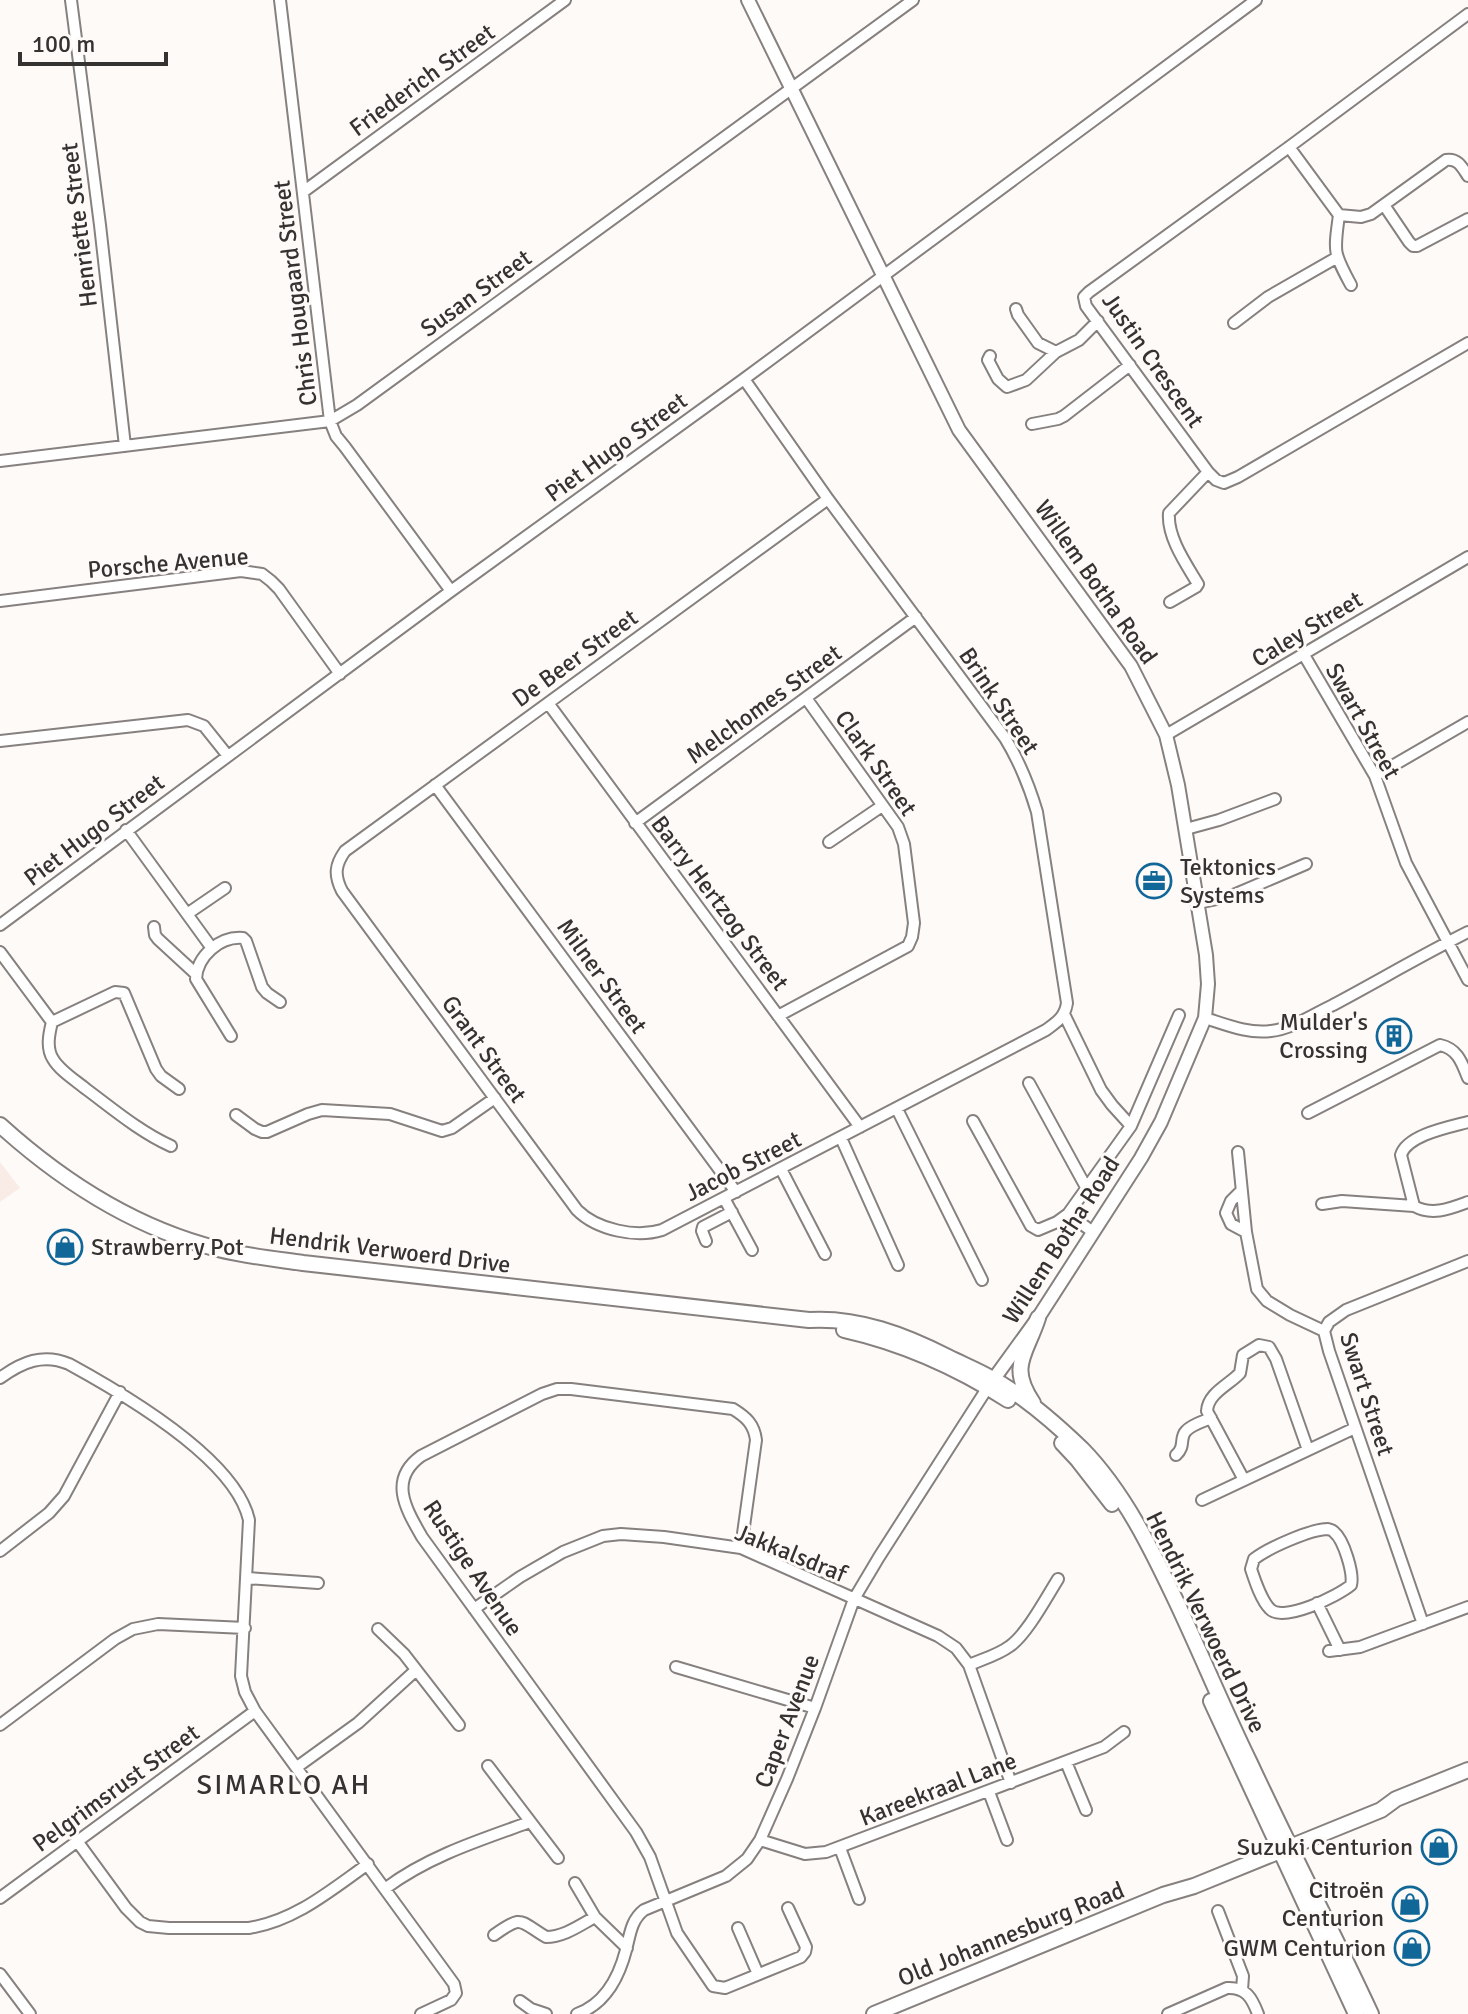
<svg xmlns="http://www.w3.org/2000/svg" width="1468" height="2014" viewBox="0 0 1468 2014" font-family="Signika,sans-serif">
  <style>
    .built { fill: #f9ebe6 }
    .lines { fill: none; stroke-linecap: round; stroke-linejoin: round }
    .minor-casing { stroke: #86817f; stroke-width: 14 }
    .tertiary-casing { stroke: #86817f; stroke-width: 16 }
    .secondary-casing { stroke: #86817f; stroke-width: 18 }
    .minor { stroke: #fff; stroke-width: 10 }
    .tertiary { stroke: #fff; stroke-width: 12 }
    .secondary { stroke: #fff; stroke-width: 14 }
    .labels { text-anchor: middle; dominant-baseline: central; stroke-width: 6; stroke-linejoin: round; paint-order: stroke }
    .street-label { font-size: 24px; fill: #353332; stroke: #fefaf8 }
    .poi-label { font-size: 24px; fill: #353332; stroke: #fefaf8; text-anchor: end }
    .quarter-label { font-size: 28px; letter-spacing: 2px; fill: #353332; stroke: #fefaf8 }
  </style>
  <rect width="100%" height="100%" fill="#fefaf8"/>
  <path class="built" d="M0,1162L20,1188L0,1202Z"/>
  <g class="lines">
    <g class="minor-casing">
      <path id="minor" d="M71,0L100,225L125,446
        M280,0L330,421L336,436L345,447L451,591
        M1468,14L1289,147L1089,292L1084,297L1086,306L1208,472L1216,480L1224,483L1238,477L1468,343
        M1289,147L1339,215
        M303,192L565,0
        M1384,205L1409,242L1413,246H1417L1468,219
        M1339,215L1361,217L1371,214L1446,160C1458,158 1462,167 1468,176
        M1339,215C1334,252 1333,252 1351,285
        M1016,309L1018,315L1038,343L1056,352L1079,340L1098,321
        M1234,323L1268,297L1336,258
        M990,356L988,360L998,379L1007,387L1026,380L1056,352
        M744,379L828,499L1005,738C1019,761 1029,785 1037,812L1067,1003C1065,1017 1057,1022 1046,1030L662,1230C636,1238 597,1230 577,1210L342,891C334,875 335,865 345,851L828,499
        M1032,424L1058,419L1064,416L1130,365
        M0,461L330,421L357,405L913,0
        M0,601L241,571L262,574L271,581L279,589L340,674
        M1170,602L1196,587L1198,584C1186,564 1167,537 1169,513L1208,472
        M1304,655L1375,776L1406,863L1468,980
        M548,703L860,1127
        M1166,735L1468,557
        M0,741L188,720L204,726L228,756
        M1375,776L1468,722
        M435,785L736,1192
        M635,823L916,617
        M1186,829L1219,820L1275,799
        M126,830L211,947
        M829,842L882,806
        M1198,903L1231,896L1306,864
        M187,914L225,888
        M0,925L451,591L744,379L1256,0
        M154,927L155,935L158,939L196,974
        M0,952L52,1022L115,992L124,993L156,1069L161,1076L179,1089
        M1064,1014L1101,1090L1112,1105L1131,1126
        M778,1016L908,946L912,937L914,923L904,844L898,827L806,698
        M1205,1018C1227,1025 1248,1034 1271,1031C1292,1029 1314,1014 1333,1005C1378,981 1422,955 1468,932
        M52,1022C49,1034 46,1048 53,1059C60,1071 75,1080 86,1089C113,1109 140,1132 171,1146
        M231,1036L196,979C197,956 220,936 243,938L246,941L262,987L267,993L280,1002
        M1029,1083L1087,1189
        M897,1109L982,1280
        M1308,1113L1440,1045C1458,1049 1462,1063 1468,1078
        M236,1115L255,1129L262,1132H267L308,1114L322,1110L390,1114L442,1131L452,1128L495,1098
        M973,1121L1031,1226L1038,1230L1057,1222L1068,1214L1131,1126L1179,1015
        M841,1138L898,1265
        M1238,1152L1246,1232L1257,1289L1267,1301L1290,1315L1324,1331
        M781,1169L825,1254
        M1241,1191L1231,1201L1226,1213L1231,1224L1246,1232
        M724,1198L752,1250
        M1322,1204L1342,1201L1414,1206C1432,1216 1449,1209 1468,1202
        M1414,1206L1401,1155C1407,1135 1449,1127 1468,1122
        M1068,1214L1093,1232
        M706,1241L702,1231L703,1227L732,1212
        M0,1378C22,1362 43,1353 69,1364C122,1393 235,1458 249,1520L241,1676L245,1692L255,1711L454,1984L456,1993L451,2000L421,2014
        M1176,1455C1186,1446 1179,1438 1186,1431C1191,1425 1204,1421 1211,1418
        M1244,1480L1207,1411C1208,1393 1229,1385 1240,1373L1243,1355L1259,1345L1269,1347L1276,1359L1308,1450
        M1202,1500L1355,1428
        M1328,1529C1330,1530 1333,1530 1334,1532C1344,1540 1354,1574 1351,1585C1338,1596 1283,1623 1270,1609C1261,1600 1255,1581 1251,1569L1254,1559C1268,1548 1311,1529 1328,1529Z
        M741,1548L756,1440C754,1424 746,1417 733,1409L571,1389H557L542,1394L421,1456C388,1480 406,1509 422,1537L636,1832L650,1857L677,1933L713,1986L725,1988L801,1957L805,1952L806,1947L788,1908
        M0,1551L49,1513L64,1496L120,1392
        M247,1578L318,1583
        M1317,1603L1340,1650
        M474,1609L520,1577L563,1552L603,1536L621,1534L664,1537L741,1548L938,1636L956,1648L969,1665L1011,1783
        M1423,1624L1329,1351L1324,1331L1329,1322L1346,1310L1468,1261
        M378,1629L404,1654L459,1725
        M1329,1651L1360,1647L1468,1607
        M969,1665C983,1659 998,1655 1010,1646C1027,1634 1046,1598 1058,1579
        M676,1667L815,1708
        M0,1725L115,1639L133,1629L158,1624L245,1628
        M1066,1762L1086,1810
        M488,1766L558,1858
        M297,1767L358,1723L415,1671
        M989,1792L1007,1840
        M760,1840L805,1854L826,1852L1104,1747L1124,1732
        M77,1841L126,1908L140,1922L148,1926L169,1928H249C295,1921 331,1890 368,1864
        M840,1848L859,1899
        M575,1883L595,1917L627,1948
        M386,1888C429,1856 480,1840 530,1822
        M0,1898L255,1711
        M1218,1911L1243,1976L1242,1990
        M738,1928L758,1974
        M494,1935C523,1914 519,1921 546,1937C564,1937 580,1925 595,1917
        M0,1974L30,2014
        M520,2001L531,2009L546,2014
        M577,2014C605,2004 619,1977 626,1950C630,1935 631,1920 644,1910L726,1876L747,1859L760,1840L787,1779L815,1708L854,1599L879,1557L988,1387
        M1168,2014L1227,1988C1246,1987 1252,1998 1258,2014"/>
    </g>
    <g class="tertiary-casing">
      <path id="tertiary" d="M748,0L959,430L1131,666L1166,735L1178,785L1206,955L1208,984L1205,1018L1161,1122L1141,1158L1038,1318L988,1387"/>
    </g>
    <g class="secondary-casing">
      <path id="secondary" d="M0,1125C63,1182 134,1228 218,1249C246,1256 275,1259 303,1263L809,1320C858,1317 905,1335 948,1357C962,1364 977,1370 991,1378C1023,1395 1056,1424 1082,1449C1124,1492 1152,1550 1177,1603C1202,1656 1224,1710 1250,1763C1289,1847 1332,1930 1371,2014
        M844,1330C902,1343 958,1368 1008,1400
        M1033,1403C1008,1366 1026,1355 1038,1318
        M1062,1443L1077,1459L1112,1504
        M1211,1701L1356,2014
        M874,2014L1163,1895L1194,1886L1381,1810L1396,1799L1468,1770"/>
    </g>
    <use href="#minor" class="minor"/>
    <use href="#tertiary" class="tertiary"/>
    <use href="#secondary" class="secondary"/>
  </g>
  <defs>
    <g id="office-ring" transform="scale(1.8)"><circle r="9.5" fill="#fefaf8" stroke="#116798" stroke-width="1.5"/><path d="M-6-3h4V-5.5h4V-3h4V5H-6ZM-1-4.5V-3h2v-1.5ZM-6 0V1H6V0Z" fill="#116798"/></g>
    <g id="building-ring" transform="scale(1.8)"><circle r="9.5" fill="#fefaf8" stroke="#116798" stroke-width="1.5"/><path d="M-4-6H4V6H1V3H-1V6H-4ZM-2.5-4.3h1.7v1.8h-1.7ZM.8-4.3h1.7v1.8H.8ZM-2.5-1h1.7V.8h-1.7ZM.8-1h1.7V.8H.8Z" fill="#116798"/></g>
    <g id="shop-ring" transform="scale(1.8)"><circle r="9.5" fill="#fefaf8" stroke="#116798" stroke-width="1.5"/><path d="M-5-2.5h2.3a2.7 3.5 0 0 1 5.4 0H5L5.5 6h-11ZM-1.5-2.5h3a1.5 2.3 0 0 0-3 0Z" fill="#116798"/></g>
  </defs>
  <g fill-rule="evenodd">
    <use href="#office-ring" x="1154" y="881"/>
    <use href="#building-ring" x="1394" y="1036"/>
    <use href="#shop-ring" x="65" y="1247"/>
    <use href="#shop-ring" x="1439" y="1847"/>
    <use href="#shop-ring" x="1410" y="1904"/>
    <use href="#shop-ring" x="1412" y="1948"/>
  </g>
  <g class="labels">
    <g class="street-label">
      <text transform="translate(422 80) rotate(-36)">Friederich Street</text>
      <text transform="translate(79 225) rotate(-97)">Henriette Street</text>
      <text transform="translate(295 293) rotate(-97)">Chris Hougaard Street</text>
      <text transform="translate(476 293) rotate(-36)">Susan Street</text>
      <text transform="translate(1153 360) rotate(55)">Justin Crescent</text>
      <text transform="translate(616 447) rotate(-36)">Piet Hugo Street</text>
      <text transform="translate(168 563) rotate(-5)">Porsche Avenue</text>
      <text transform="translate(1096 582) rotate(55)">Willem Botha Road</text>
      <text transform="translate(1307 629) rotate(-31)">Caley Street</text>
      <text transform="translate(575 658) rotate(-36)">De Beer Street</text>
      <text transform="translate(999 701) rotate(56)">Brink Street</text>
      <text transform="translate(764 704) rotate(-36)">Melchomes Street</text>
      <text transform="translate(1363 721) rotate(61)">Swart Street</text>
      <text transform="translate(876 763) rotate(55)">Clark Street</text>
      <text transform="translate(94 830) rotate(-37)">Piet Hugo Street</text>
      <text transform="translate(720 903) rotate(53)">Barry Hertzog Street</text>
      <text transform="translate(602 976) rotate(54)">Milner Street</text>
      <text transform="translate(484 1049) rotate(54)">Grant Street</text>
      <text transform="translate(743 1166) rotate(-27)">Jacob Street</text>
      <text transform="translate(1061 1240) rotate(-57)">Willem Botha Road</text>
      <text transform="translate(390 1250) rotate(7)">Hendrik Verwoerd Drive</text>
      <text transform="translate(1367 1394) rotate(72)">Swart Street</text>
      <text transform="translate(791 1553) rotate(22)">Jakkalsdraf</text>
      <text transform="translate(473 1568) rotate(56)">Rustige Avenue</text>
      <text transform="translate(1206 1622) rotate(64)">Hendrik Verwoerd Drive</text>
      <text transform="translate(787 1721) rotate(-69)">Caper Avenue</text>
      <text transform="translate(116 1788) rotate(-36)">Pelgrimsrust Street</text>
      <text transform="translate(938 1789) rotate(-21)">Kareekraal Lane</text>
      <text transform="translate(1011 1934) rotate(-22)">Old Johannesburg Road</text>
    </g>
    <g class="poi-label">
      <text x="1180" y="867" text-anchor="start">Tektonics<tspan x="1180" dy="28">Systems</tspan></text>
      <text x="1368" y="1022">Mulder's<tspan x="1368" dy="28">Crossing</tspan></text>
      <text x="91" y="1247" text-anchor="start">Strawberry Pot</text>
      <text x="1413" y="1847">Suzuki Centurion</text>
      <text x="1384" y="1890">Citroën<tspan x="1384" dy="28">Centurion</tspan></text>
      <text x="1386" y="1948">GWM Centurion</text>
    </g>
    <g class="quarter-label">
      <text x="284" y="1785">SIMARLO AH</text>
    </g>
  </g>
  <path d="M20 52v12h146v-12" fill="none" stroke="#353332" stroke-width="4"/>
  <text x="32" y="52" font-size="24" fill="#353332" stroke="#fefaf8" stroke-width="6" paint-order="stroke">100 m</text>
</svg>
